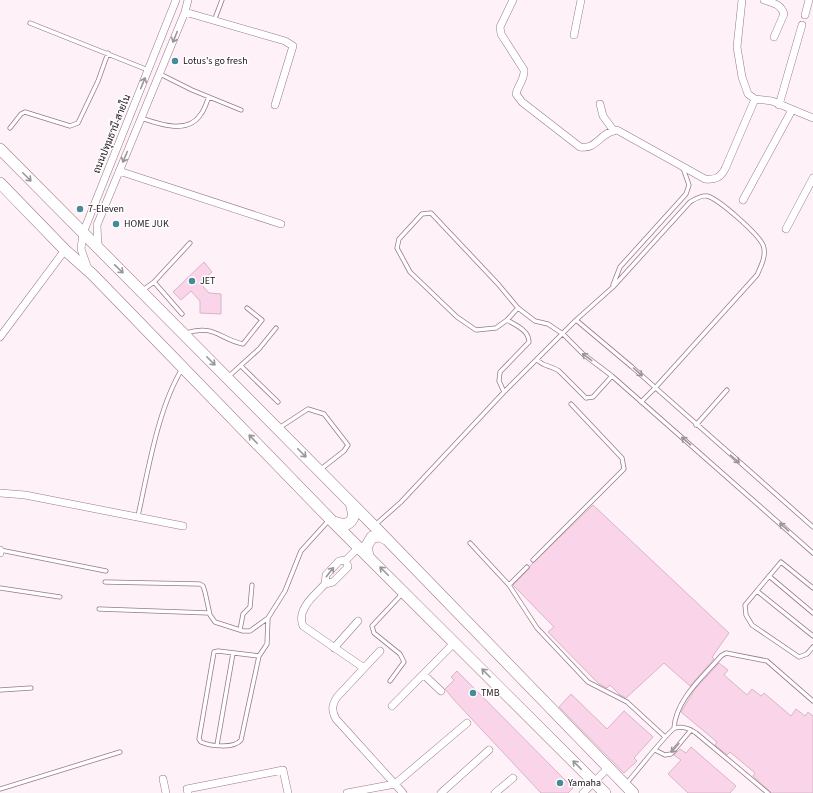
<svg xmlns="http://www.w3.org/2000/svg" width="813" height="793" viewBox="0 0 813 793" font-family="'Source Sans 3',Sarabun,sans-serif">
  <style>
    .building { fill: #fad5e9; stroke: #d6b5c7 }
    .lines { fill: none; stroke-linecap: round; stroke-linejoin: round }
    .service-casing { stroke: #98798a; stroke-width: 5 }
    .minor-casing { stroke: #98798a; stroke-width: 8 }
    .primary-casing { stroke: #98798a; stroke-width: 12 }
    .service { stroke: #fff; stroke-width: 3.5 }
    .minor { stroke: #fff; stroke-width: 7 }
    .primary { stroke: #fff; stroke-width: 11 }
    .oneway { stroke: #9a9598 }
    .poi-dot { fill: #468b97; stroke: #fff; stroke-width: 1.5 }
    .labels { text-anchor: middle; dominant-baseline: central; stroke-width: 3; stroke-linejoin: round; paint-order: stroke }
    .poi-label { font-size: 10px; fill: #1f131a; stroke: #fff; text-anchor: start }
    .street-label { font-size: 10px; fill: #1f131a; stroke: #fff }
  </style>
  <rect width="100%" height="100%" fill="#fff1f8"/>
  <path class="building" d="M204,262L212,272L200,283L209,293L221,294V314L200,313V301L191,291L181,300L173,292Z
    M593,505L729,633L712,657L714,659L690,686L664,663L626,698L620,695L610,685L607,688L599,684L548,632L554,627L513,585L529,569L530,566Z
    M719,663L728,670L724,675L747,695L752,689L761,696L764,693L791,716L796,709L805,716L808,712L813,716V793H771L753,776L755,773L730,752L727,755L715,745L717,742L681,712L695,689Z
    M457,671L573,788L568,793H541L455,701L445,689L454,680L451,677Z
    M571,694L607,729L624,711L653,737L634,758L637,761L624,773L559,707Z
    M691,747L736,786L730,793H688L668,774L681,760L674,755L680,749L686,753Z"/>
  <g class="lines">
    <g class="service-casing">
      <path id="service" d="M214,21L222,0
        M30,23L148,70
        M160,74L192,90L241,110
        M141,118C159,124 188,135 201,114C205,109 206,103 209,97
        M10,128L21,114L25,112L70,126L78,123L98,81L108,53
        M154,282L182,314
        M613,285L620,267L686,194L689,185L683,168
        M143,290L154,282L190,243
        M507,320L518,308
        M576,320L632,367L813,527
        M186,333C215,324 219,339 243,344L262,320L247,308
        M537,360C546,368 551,365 559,371L586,398L593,397L612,376
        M241,366L278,402
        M228,377L259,349L276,328
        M504,392L499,381L500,372L529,342C529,330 515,325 507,320L496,328L476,330L457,317L410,272L397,248L399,239L422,214L431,213L498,284L518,308L535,321L548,324L563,334L583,354L612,376L813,553
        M696,425L727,390
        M279,428L308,409L324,414L348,445L344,451L321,469
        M138,516C148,471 158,408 182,369
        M375,525L401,502L504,392L576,320L613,287L690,202C695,199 701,195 707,196C719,199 758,234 763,245C767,255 761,266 757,275L655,388L641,402
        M470,543L509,585L537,628L588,682L627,702L664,736
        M0,550L106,571
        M533,560L624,469L622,458L571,404
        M769,576L813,613
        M105,582L200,584L203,586L205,592L210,615L215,622L243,631H250L268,618L285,591L301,551L330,519
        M509,585L527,567
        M0,588L60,597
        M813,588L781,562L745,605L746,615L752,625L799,657L807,654L813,647
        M757,591L813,636
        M99,609L209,613
        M240,630L243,614L250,607L252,585
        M259,656L218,651L214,652L199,739L201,742C210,746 234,749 241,740L259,656L267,644L268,618
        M390,681L404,662L400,654L374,633L372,626L402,594
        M0,690L31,688
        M674,728C676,699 703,677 721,656L726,653L767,661L813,701
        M217,745L233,653
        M655,750L665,755L671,754L691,730
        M626,784C634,775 669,730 675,728C682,726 690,729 696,733L768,793
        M0,789L120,752"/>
    </g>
    <g class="minor-casing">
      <path id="minor" d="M513,0L500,27L501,34L524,70C525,79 518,85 516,94L522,102L580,147C597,150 600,132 617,130L705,179C715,180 720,178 725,169L755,99
        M742,0L737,47L742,77L748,94L755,99L772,101L813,118
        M764,0C773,3 781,4 784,14L774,37
        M185,12L285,41L293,46L275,105
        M805,15L809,0
        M574,35L581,0
        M600,104L603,116L614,131
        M779,105L802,25
        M119,171L281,224
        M743,200L792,110
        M786,229L813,178
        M98,248L97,225L185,12L188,0
        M87,266L81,249L83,233L176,0
        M0,337L65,250
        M0,493L25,495L183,526
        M0,550V553
        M346,560L348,567L333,582L325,584L326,575L339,561L346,560L359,547
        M325,584C315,595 296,609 303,626L364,668
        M334,648L358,621
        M380,651L337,697C332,705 331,710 336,719L403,793
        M424,675L441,691
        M392,706L455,642
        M163,779L166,793
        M188,793L187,789L283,770L288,793
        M347,793L395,784L467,723
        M441,793L489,750
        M495,793L513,778
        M583,793L608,768"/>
    </g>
    <g class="primary-casing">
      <path id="primary" d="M0,149L374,526L633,793
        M0,183L65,250L93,275L332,521L605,793
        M334,522L345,525C356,520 354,514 351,503
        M368,556L366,547L372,537L380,536L386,539"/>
    </g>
    <use href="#service" class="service"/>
    <use href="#minor" class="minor"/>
    <use href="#primary" class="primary"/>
  </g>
  <defs><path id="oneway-shaft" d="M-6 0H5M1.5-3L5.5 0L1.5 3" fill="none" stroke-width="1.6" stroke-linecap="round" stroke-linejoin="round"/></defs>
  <g class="oneway">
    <use href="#oneway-shaft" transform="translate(175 37) rotate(112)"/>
    <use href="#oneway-shaft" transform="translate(143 83) rotate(-68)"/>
    <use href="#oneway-shaft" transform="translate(125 157) rotate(113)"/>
    <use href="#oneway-shaft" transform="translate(27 177) rotate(45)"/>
    <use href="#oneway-shaft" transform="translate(119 269) rotate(44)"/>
    <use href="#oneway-shaft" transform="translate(587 357) rotate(-143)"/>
    <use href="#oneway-shaft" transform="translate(211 361) rotate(45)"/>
    <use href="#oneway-shaft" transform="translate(638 372) rotate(42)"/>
    <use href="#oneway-shaft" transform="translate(253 439) rotate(-134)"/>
    <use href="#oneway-shaft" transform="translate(686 441) rotate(-139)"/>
    <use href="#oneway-shaft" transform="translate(302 453) rotate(45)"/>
    <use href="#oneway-shaft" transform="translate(735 459) rotate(41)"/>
    <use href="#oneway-shaft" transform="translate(784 527) rotate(-139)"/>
    <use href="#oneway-shaft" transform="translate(384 571) rotate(-135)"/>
    <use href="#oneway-shaft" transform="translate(330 572) rotate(-52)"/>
    <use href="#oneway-shaft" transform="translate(486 673) rotate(-135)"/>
    <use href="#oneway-shaft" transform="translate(675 748) rotate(130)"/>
    <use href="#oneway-shaft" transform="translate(577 765) rotate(-135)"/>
  </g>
  <g class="poi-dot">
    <circle cx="175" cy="61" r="4"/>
    <circle cx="80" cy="209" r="4"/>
    <circle cx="116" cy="224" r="4"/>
    <circle cx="192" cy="281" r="4"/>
    <circle cx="473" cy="693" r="4"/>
    <circle cx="560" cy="783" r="4"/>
  </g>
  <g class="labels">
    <g class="poi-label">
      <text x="183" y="61">Lotus's go fresh</text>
      <text x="88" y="209">7-Eleven</text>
      <text x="124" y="224">HOME JUK</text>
      <text x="200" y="281">JET</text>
      <text x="481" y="693">TMB</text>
      <text x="568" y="783">Yamaha</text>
    </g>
    <g class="street-label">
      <text transform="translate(112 134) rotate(-68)">ถนนปทุมธานี-สายใน</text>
    </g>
  </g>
</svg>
